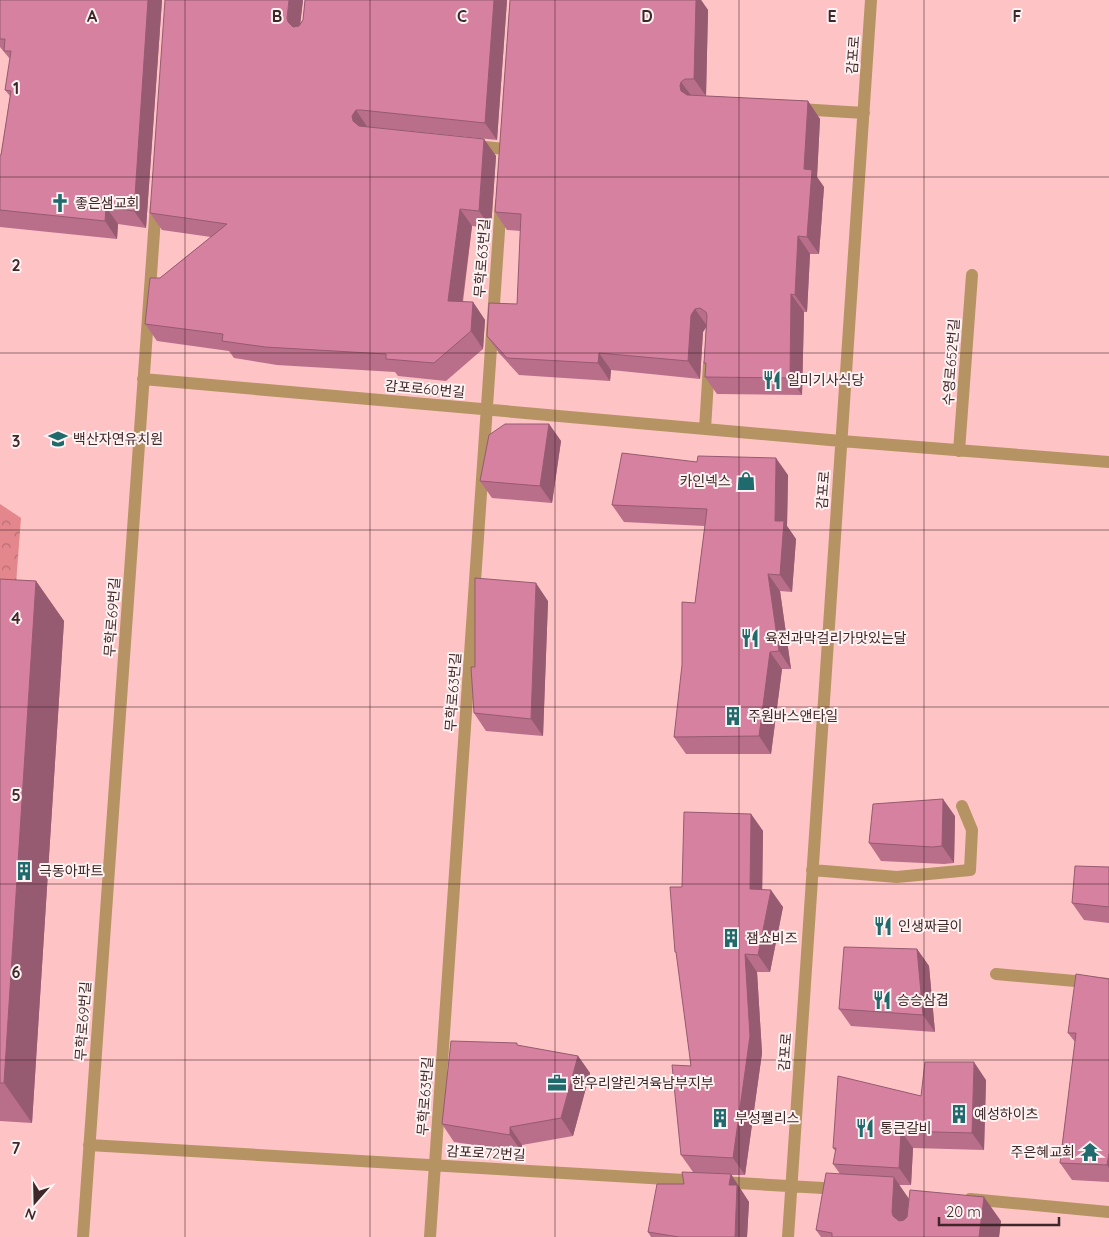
<svg xmlns="http://www.w3.org/2000/svg" width="1109" height="1237" viewBox="0 0 1109 1237" font-family="Quicksand,'Noto Sans KR',sans-serif">
  <style>
    .forest { fill: url(#forest-crowns) }
    .lines { fill: none; stroke-linecap: round; stroke-linejoin: round }
    .minor { stroke: #b59362; stroke-width: 12 }
    .wall { fill: #b96f8a }
    .shaded-wall { fill: #965a71 }
    .building { fill: #d781a1; stroke: #965a71 }
    .grid { fill: none; stroke: #3e2728; stroke-width: 1; stroke-opacity: 0.55 }
    .labels { text-anchor: middle; dominant-baseline: central; stroke-width: 4; stroke-linejoin: round; paint-order: stroke }
    .street-label { font-size: 14px; fill: #3e2728; stroke: #fff2f2 }
    .poi-label { font-size: 14px; fill: #3e2728; stroke: #fff2f2; text-anchor: start }
    .grid-label { font-size: 16px; text-anchor: middle; font-weight: bold; fill: #3e2728; stroke: #fff2f2; stroke-width: 4; stroke-linejoin: round; paint-order: stroke }
  </style>
  <defs>
    <pattern id="forest-crowns" width="20" height="18" patternUnits="userSpaceOnUse" patternTransform="scale(1.25)"><rect width="20" height="18" fill="#e3878c"/><path d="M2 6a3 3 0 1 1 6 0M12 15a3 3 0 1 1 6 0" fill="none" stroke="#b96e72"/></pattern>
  </defs>
  <rect width="100%" height="100%" fill="#fec3c5"/>
  <path class="forest" d="M0,504L21,518L16,584L0,585Z"/>
  <g class="lines">
    <path class="minor" d="M799,109L864,113
      M474,146L505,149
      M143,379L841,441L1109,462
      M705,429L709,364
      M959,451L972,275
      M812,870L897,877L970,870L972,830L962,806
      M996,974L1109,984
      M89,1145L701,1181
      M721,1182L840,1189
      M970,1199L1109,1212
      M83,1237L156,204
      M430,1237L501,202
      M788,1237L871,0"/>
  </g>
  <path class="wall" d="M0,0H162L146,228L118,224L117,239L0,227V155H1L10,96L5,90L10,59L0,47Z
    M303,0L300,23L303,20L305,0H507L497,140L372,127L484,139L496,156L491,228L472,226L463,302H473L485,320L483,349L446,381L398,376L395,372L277,365L234,358L229,351L157,341L145,324L160,278L211,237L162,230L150,213Z
    M510,0H701L708,10L706,96L808,101L820,119L817,177L824,187L819,254H810L807,312H804L802,395L717,394L705,377L706,366L704,363L706,327L703,332L700,379L611,370L610,381L519,375L499,353L487,336L517,304L521,231L507,230L495,212Z
    M549,424L561,441L552,503L492,498L480,481Z
    M788,475L787,526L796,539L792,592L780,591L791,669H782L771,754H686L674,737L695,603L705,526L624,522L612,505Z
    M0,579L36,581L64,621L32,1123L0,1121Z
    M548,601L543,736L486,731L474,713L475,667Z
    M751,814L763,831L762,889L783,907L770,972H757L762,1053L745,1175H731L749,1202L747,1237H651L648,1232L693,1172L681,1155L691,1066L677,954L675,952L682,887Z
    M955,816L954,863L944,864L881,861L869,843Z
    M1109,867V923L1084,920L1072,903Z
    M917,949L929,966L935,1032L851,1026L839,1009Z
    M1109,979V1182L1072,1180L1060,1163L1075,1042L1068,1033Z
    M519,1046L578,1056L590,1073L573,1136L522,1145V1152L454,1142L442,1124Z
    M986,1080L984,1150L913,1148L911,1185H899L909,1199L1001,1221L999,1237H821L816,1230L840,1174L833,1164L836,1152L833,1148L921,1096Z"/>
  <path class="shaded-wall" d="M148,0H162L146,228L134,211Z
    M289,0H303L299,36L288,22L287,18Z
    M494,0H507L497,140L485,123Z
    M696,0H701L708,10L706,96L694,79Z
    M681,82L694,99L681,91L680,86Z
    M808,101L820,119L817,177L824,187L819,254L807,237L804,169Z
    M356,110L368,128L364,134L353,121L352,116Z
    M484,139L496,156L491,228L479,211Z
    M106,207L118,224L117,239L105,221Z
    M460,209L472,226L460,319L448,301Z
    M798,236L810,254L807,312L795,295Z
    M791,294L804,312L802,395L790,378Z
    M473,302L485,320L483,349L471,331Z
    M695,309L707,326L703,332L700,379L688,361L691,315Z
    M599,353L611,370L610,381L598,363Z
    M549,424L561,441L552,503L540,486Z
    M776,458L788,475L787,526L796,539L792,592L780,575L775,521Z
    M768,574L780,591L791,669L779,651Z
    M36,581L64,621L32,1123L4,1083Z
    M536,583L548,601L543,736L531,719Z
    M770,652L782,669L771,754L759,736Z
    M943,799L955,816L954,863L942,846Z
    M751,814L763,831L762,906L750,889Z
    M771,890L783,907L770,972L758,955Z
    M917,949L929,966L935,1032L923,1015Z
    M745,954L757,972L762,1053L745,1175L733,1158Z
    M578,1056L590,1073L573,1136L561,1118Z
    M974,1062L986,1080L984,1150L972,1133Z
    M510,1127L522,1145V1152L510,1135Z
    M901,1131L913,1148L911,1185L899,1168Z
    M1109,1153V1168L1107,1165Z
    M731,1174L749,1202L747,1237H735L729,1185Z
    M894,1177L911,1202L909,1237L893,1216L892,1212Z
    M984,1197L1001,1221L999,1237H979Z"/>
  <path class="building" d="M0,0H148L134,211L106,207L105,221L0,210V155H1L11,91L5,90L11,51H4L5,39H0Z
    M165,0H289L287,18L288,22L293,27L299,26L303,20L305,0H494L485,123L361,110H356L352,116L353,121L359,126L484,139L479,211L460,209L448,301L473,302L471,331L434,363L386,359V354L265,347L222,341L223,334L145,324L150,278H160L227,224L150,213Z
    M510,0H696L694,79H685L681,82L680,86L681,91L687,95L808,101L804,169L812,170L807,237L798,236L795,295L791,294L790,378L705,377L706,363H704L707,316L706,312L700,308L695,309L691,315L688,361L599,353L598,363L507,358L487,336L489,303L517,304L521,214L495,212Z
    M505,424H549L540,486L480,481L489,435Z
    M622,453L697,462L698,456L776,458L775,521H784L780,575L768,574L779,651L770,652L759,736L674,737L682,665V602L695,603L707,509L612,505Z
    M475,578L536,583L531,719L474,713L471,667H475Z
    M0,579L36,581L4,1083H0Z
    M943,799L942,846L932,847L869,843L873,804Z
    M684,812L751,814L750,889L771,890L758,955L745,954L750,1036L733,1158L681,1155L672,1065L691,1066L676,952H675L670,887H682Z
    M1075,866L1109,867V907L1072,903Z
    M844,947L917,949L923,1015L839,1009Z
    M1076,974L1109,979V1153L1107,1165L1060,1163L1076,1033H1068Z
    M451,1041L517,1043V1045L578,1056L561,1118L510,1127V1135L442,1124Z
    M925,1062H974L972,1133L901,1131L899,1168L833,1164L836,1148H833L838,1076L921,1096Z
    M682,1172L731,1174L729,1185H737L735,1237H679L648,1232L657,1184H684Z
    M826,1173L894,1177L892,1212L893,1216L899,1221L904,1220L907,1217L910,1190L984,1197L979,1237H832V1233L816,1230Z"/>
  <path class="grid" d="M185,0V1237M370,0V1237M555,0V1237M739,0V1237M924,0V1237M0,177H1109M0,353H1109M0,530H1109M0,707H1109M0,884H1109M0,1060H1109"/>
  <defs>
    <g id="church-bare" transform="scale(1.5)"><path d="M-1.2-6h2.4v3.5h3.3v2.4h-3.3V6h-2.4V-.1h-3.3v-2.4h3.3Z" fill="#1e6a6c" stroke="#fff2f2" stroke-width="2.5" paint-order="stroke"/></g>
    <g id="restaurant-bare" transform="scale(1.5)"><path d="M-5-6h1v4h1v-4h1v4h1v-4h1v5L-1.5 .5V6h-2V.5L-5-1ZM5-6V6H3V1.5H1.5Q1.5-4 5-6Z" fill="#1e6a6c" stroke="#fff2f2" stroke-width="2.5" paint-order="stroke"/></g>
    <g id="school-bare" transform="scale(1.5)"><path d="M0-5L7-2L0 1L-7-2ZM-4 1L0 2.5L4 1V4Q0 6-4 4Z" fill="#1e6a6c" stroke="#fff2f2" stroke-width="2.5" paint-order="stroke"/></g>
    <g id="shop-bare" transform="scale(1.5)"><path d="M-5-2.5h2.3a2.7 3.5 0 0 1 5.4 0H5L5.5 6h-11ZM-1.5-2.5h3a1.5 2.3 0 0 0-3 0Z" fill="#1e6a6c" stroke="#fff2f2" stroke-width="2.5" paint-order="stroke"/></g>
    <g id="building-bare" transform="scale(1.5)"><path d="M-4-6H4V6H1V3H-1V6H-4ZM-2.5-4.3h1.7v1.8h-1.7ZM.8-4.3h1.7v1.8H.8ZM-2.5-1h1.7V.8h-1.7ZM.8-1h1.7V.8H.8Z" fill="#1e6a6c" stroke="#fff2f2" stroke-width="2.5" paint-order="stroke"/></g>
    <g id="office-bare" transform="scale(1.5)"><path d="M-6-3h4V-5.5h4V-3h4V5H-6ZM-1-4.5V-3h2v-1.5ZM-6 0V1H6V0Z" fill="#1e6a6c" stroke="#fff2f2" stroke-width="2.5" paint-order="stroke"/></g>
    <g id="temple-bare" transform="scale(1.5)"><path d="M0-6L5-2H3V0L6.5 2.5H4V6H1.5V3h-3V6H-4V2.5H-6.5L-3 0V-2H-5Z" fill="#1e6a6c" stroke="#fff2f2" stroke-width="2.5" paint-order="stroke"/></g>
  </defs>
  <g fill-rule="evenodd">
    <use href="#church-bare" x="60" y="203"/>
    <use href="#restaurant-bare" x="772" y="380"/>
    <use href="#school-bare" x="58" y="439"/>
    <use href="#shop-bare" x="746" y="481"/>
    <use href="#restaurant-bare" x="750" y="638"/>
    <use href="#building-bare" x="733" y="716"/>
    <use href="#building-bare" x="24" y="871"/>
    <use href="#restaurant-bare" x="883" y="926"/>
    <use href="#building-bare" x="731" y="938"/>
    <use href="#restaurant-bare" x="882" y="1000"/>
    <use href="#office-bare" x="557" y="1083"/>
    <use href="#building-bare" x="959" y="1114"/>
    <use href="#building-bare" x="720" y="1118"/>
    <use href="#restaurant-bare" x="865" y="1128"/>
    <use href="#temple-bare" x="1090" y="1152"/>
  </g>
  <g class="labels">
    <g class="street-label">
      <text transform="translate(853 55) rotate(-86)">감포로</text>
      <text transform="translate(482 258) rotate(-86)">무학로63번길</text>
      <text transform="translate(951 362) rotate(-86)">수영로652번길</text>
      <text transform="translate(425 389) rotate(5)">감포로60번길</text>
      <text transform="translate(823 490) rotate(-86)">감포로</text>
      <text transform="translate(112 617) rotate(-86)">무학로69번길</text>
      <text transform="translate(453 692) rotate(-86)">무학로63번길</text>
      <text transform="translate(83 1021) rotate(-86)">무학로69번길</text>
      <text transform="translate(785 1052) rotate(-86)">감포로</text>
      <text transform="translate(425 1096) rotate(-86)">무학로63번길</text>
      <text transform="translate(486 1153) rotate(3)">감포로72번길</text>
    </g>
    <g class="poi-label">
      <text x="75" y="203">좋은샘교회</text>
      <text x="787" y="380">일미기사식당</text>
      <text x="73" y="439">백산자연유치원</text>
      <text x="731" y="481" text-anchor="end">카인넥스</text>
      <text x="765" y="638">육전과막걸리가맛있는달</text>
      <text x="748" y="716">주원바스앤타일</text>
      <text x="39" y="871">극동아파트</text>
      <text x="898" y="926">인생짜글이</text>
      <text x="746" y="938">잼쇼비즈</text>
      <text x="897" y="1000">승승삼겹</text>
      <text x="572" y="1083">한우리얄린겨육남부지부</text>
      <text x="974" y="1114">예성하이츠</text>
      <text x="735" y="1118">부성펠리스</text>
      <text x="880" y="1128">통큰갈비</text>
      <text x="1075" y="1152" text-anchor="end">주은혜교회</text>
    </g>
  </g>
  <g class="grid-label">
    <text x="92" y="22">A</text>
    <text x="277" y="22">B</text>
    <text x="462" y="22">C</text>
    <text x="647" y="22">D</text>
    <text x="832" y="22">E</text>
    <text x="1017" y="22">F</text>
    <text x="16" y="94">1</text>
    <text x="16" y="271">2</text>
    <text x="16" y="447">3</text>
    <text x="16" y="624">4</text>
    <text x="16" y="801">5</text>
    <text x="16" y="978">6</text>
    <text x="16" y="1154">7</text>
  </g>
  <g transform="translate(35 1202) rotate(200)" stroke="#fff2f2" stroke-width="4" paint-order="stroke">
  <path d="M0-4L9 19L0 12L-9 19Z" fill="#3e2728"/>
  <text y="-8" font-size="14" font-weight="bold" text-anchor="middle" fill="#3e2728">N</text>
  </g>
  <path d="M939 1217v8h120v-8" fill="none" stroke="#3e2728" stroke-width="2.5"/>
  <text x="946" y="1217" font-size="15" fill="#3e2728" stroke="#fff2f2" stroke-width="4" paint-order="stroke">20 m</text>
</svg>
